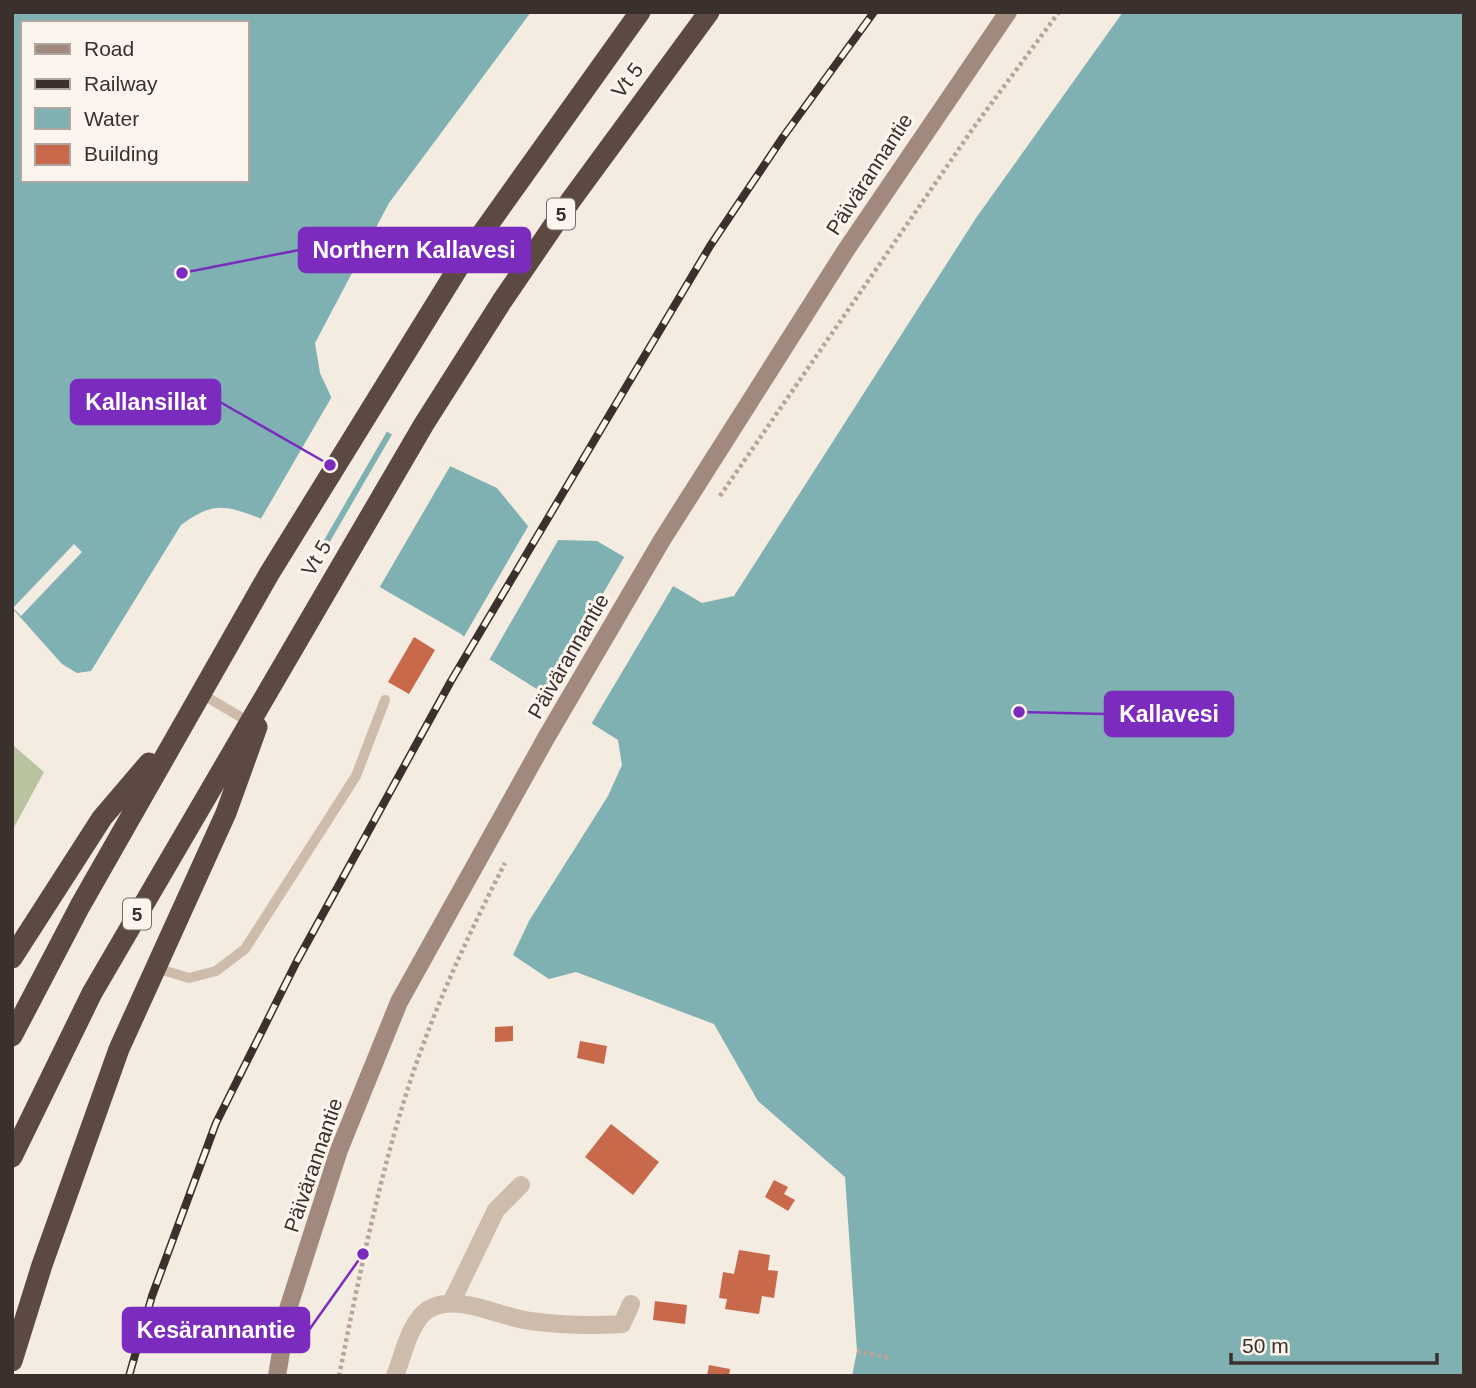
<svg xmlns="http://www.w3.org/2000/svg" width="1476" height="1388" viewBox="0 0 1476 1388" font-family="Arial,sans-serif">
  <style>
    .green { fill: #b8c4a0 }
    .water { fill: #7fb0b2; fill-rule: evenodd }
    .pier { fill: #f4ebe1 }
    .building { fill: #c8694b }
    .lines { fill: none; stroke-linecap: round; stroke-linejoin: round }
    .path { stroke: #b9a596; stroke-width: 4.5; stroke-dasharray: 3.5 3.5; stroke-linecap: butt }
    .service { stroke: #cdbbac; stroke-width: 10 }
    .minor { stroke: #cdbbac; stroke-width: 18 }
    .secondary { stroke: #a18a7d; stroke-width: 18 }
    .motorway { stroke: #5c4a42; stroke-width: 21 }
    .rail-casing { stroke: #3b302b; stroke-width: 8 }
    .rail { stroke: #fbf5ee; stroke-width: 5; stroke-dasharray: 16; stroke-linecap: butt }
    .labels { text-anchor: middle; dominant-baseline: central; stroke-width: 6; stroke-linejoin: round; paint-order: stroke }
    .shield { fill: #fbf5ee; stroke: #756b66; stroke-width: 2 }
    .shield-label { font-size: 19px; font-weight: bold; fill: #3b302b }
    .street-label { font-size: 21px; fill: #3b302b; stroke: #fbf5ee }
    .leader { fill: none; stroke: #7b2cbf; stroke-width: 2.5 }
    .callout-dot { fill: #7b2cbf; stroke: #fbf5ee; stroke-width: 2.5 }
    .callout { fill: #7b2cbf; stroke: #7b2cbf; stroke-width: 2.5 }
    .callout-label { font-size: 23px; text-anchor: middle; font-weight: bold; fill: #fff }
  </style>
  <rect width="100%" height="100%" fill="#f4ebe1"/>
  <path class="green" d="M14,746L44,772L12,831V749Z"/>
  <path class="water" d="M12,12H531L389,203L315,343L320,373L333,401L437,460L497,488L528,526L558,540L597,541L702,603L734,596L976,218L1123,12H1464V1376H852L857,1351L845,1177L758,1101L714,1024L576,972L549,979L513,955L529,921L608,796L622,765L618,740L489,659L461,634L262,519C225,505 214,501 181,525L91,671L77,673L62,664L12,608ZM23,23H247V180H23Z"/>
  <path class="pier" d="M334,393L336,398L389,428L316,554L259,522Z
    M394,431L452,463L378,590L321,557Z
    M530,523L560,537L488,662L462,640Z
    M74,544L82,552L21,616L13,608Z
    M626,554L675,583L590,726L543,696Z"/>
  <path class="building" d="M414,637L435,650L409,694L388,682Z
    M513,1026V1041L495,1042V1027Z
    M580,1041L607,1046L604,1064L577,1058Z
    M611,1124L659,1162L633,1195L585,1157Z
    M774,1180L788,1187L784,1194L795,1200L788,1211L765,1197Z
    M739,1250L770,1255L768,1270L778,1271L774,1298L762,1296L759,1314L725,1309L727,1299L719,1298L723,1272L734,1274Z
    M655,1301L687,1305L685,1324L653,1320Z
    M709,1365L730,1369L729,1376H707Z"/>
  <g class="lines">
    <path class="path" d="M720,496L974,127L1059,12
      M857,1351L890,1358
      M339,1376C359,1277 379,1177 410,1082C435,1006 469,933 505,863"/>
    <path class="service" d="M200,693L249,722
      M156,968L189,978L216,971L245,949L356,776L385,700"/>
    <path class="minor" d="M451,1303L496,1210L521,1185
      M395,1376C403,1356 410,1320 429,1309C459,1293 499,1317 530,1321C560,1325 592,1326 622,1324L631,1304"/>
    <path class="secondary" d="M277,1376L288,1309L339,1150L399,1002L546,738L662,540L846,250L1008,12"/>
    <path class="motorway" d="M12,958L102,818L149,763
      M12,1036L80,906L269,574L463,260L640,12
      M12,1157L92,993L424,424L502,301L571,200L709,12
      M12,1361L42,1265L119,1049L226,813L257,727"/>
    <g class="rail-casing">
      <path id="rail" d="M129,1376L152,1296L216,1123L297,961L451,681L710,246L783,137L874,12"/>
    </g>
    <use href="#rail" class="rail"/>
  </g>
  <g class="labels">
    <g class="shield">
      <rect x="547" y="198.5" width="28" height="31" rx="5"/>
      <rect x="123" y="898.5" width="28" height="31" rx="5"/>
    </g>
    <g class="shield-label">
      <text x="561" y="214">5</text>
      <text x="137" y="914">5</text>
    </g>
    <g class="street-label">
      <text transform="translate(627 80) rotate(-53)">Vt 5</text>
      <text transform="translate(869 174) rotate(-57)">Päivärannantie</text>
      <text transform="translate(316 558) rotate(-59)">Vt 5</text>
      <text transform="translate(568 656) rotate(-60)">Päivärannantie</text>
      <text transform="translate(313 1165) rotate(-71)">Päivärannantie</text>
    </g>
  </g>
  <path class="leader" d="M182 273L299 250M330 465L220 402M1019 712L1105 714M363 1254L309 1330"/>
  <g class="callout-dot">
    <circle cx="182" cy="273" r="7"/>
    <circle cx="330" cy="465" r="7"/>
    <circle cx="1019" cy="712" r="7"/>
    <circle cx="363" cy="1254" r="7"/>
  </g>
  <g class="callout">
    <rect x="299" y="228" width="231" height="44" rx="7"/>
    <rect x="71" y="380" width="149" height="44" rx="7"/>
    <rect x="1105" y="692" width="128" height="44" rx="7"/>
    <rect x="123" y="1308" width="186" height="44" rx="7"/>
  </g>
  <g class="callout-label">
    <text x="414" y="258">Northern Kallavesi</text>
    <text x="146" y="410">Kallansillat</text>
    <text x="1169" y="722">Kallavesi</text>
    <text x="216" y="1338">Kesärannantie</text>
  </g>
  <rect width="1476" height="1388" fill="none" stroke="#3b302b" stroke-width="28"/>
  <rect x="21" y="21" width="228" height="161" fill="#fbf5ee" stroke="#aea6a0" stroke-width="2"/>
  <rect x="35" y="44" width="35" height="10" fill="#a18a7d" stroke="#aea6a0" stroke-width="2"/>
  <text x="84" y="56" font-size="21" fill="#3b302b">Road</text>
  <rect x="35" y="79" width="35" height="10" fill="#3b302b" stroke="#aea6a0" stroke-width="2"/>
  <text x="84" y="91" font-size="21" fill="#3b302b">Railway</text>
  <rect x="35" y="108" width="35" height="21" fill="#7fb0b2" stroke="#aea6a0" stroke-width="2"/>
  <text x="84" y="126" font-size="21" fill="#3b302b">Water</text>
  <rect x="35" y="144" width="35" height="21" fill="#c8694b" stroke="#aea6a0" stroke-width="2"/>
  <text x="84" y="161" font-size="21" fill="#3b302b">Building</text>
  <path d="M1231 1353v10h206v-10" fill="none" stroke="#3b302b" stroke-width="3.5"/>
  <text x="1242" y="1353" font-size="21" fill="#3b302b" stroke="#fbf5ee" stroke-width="5" paint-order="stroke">50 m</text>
</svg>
